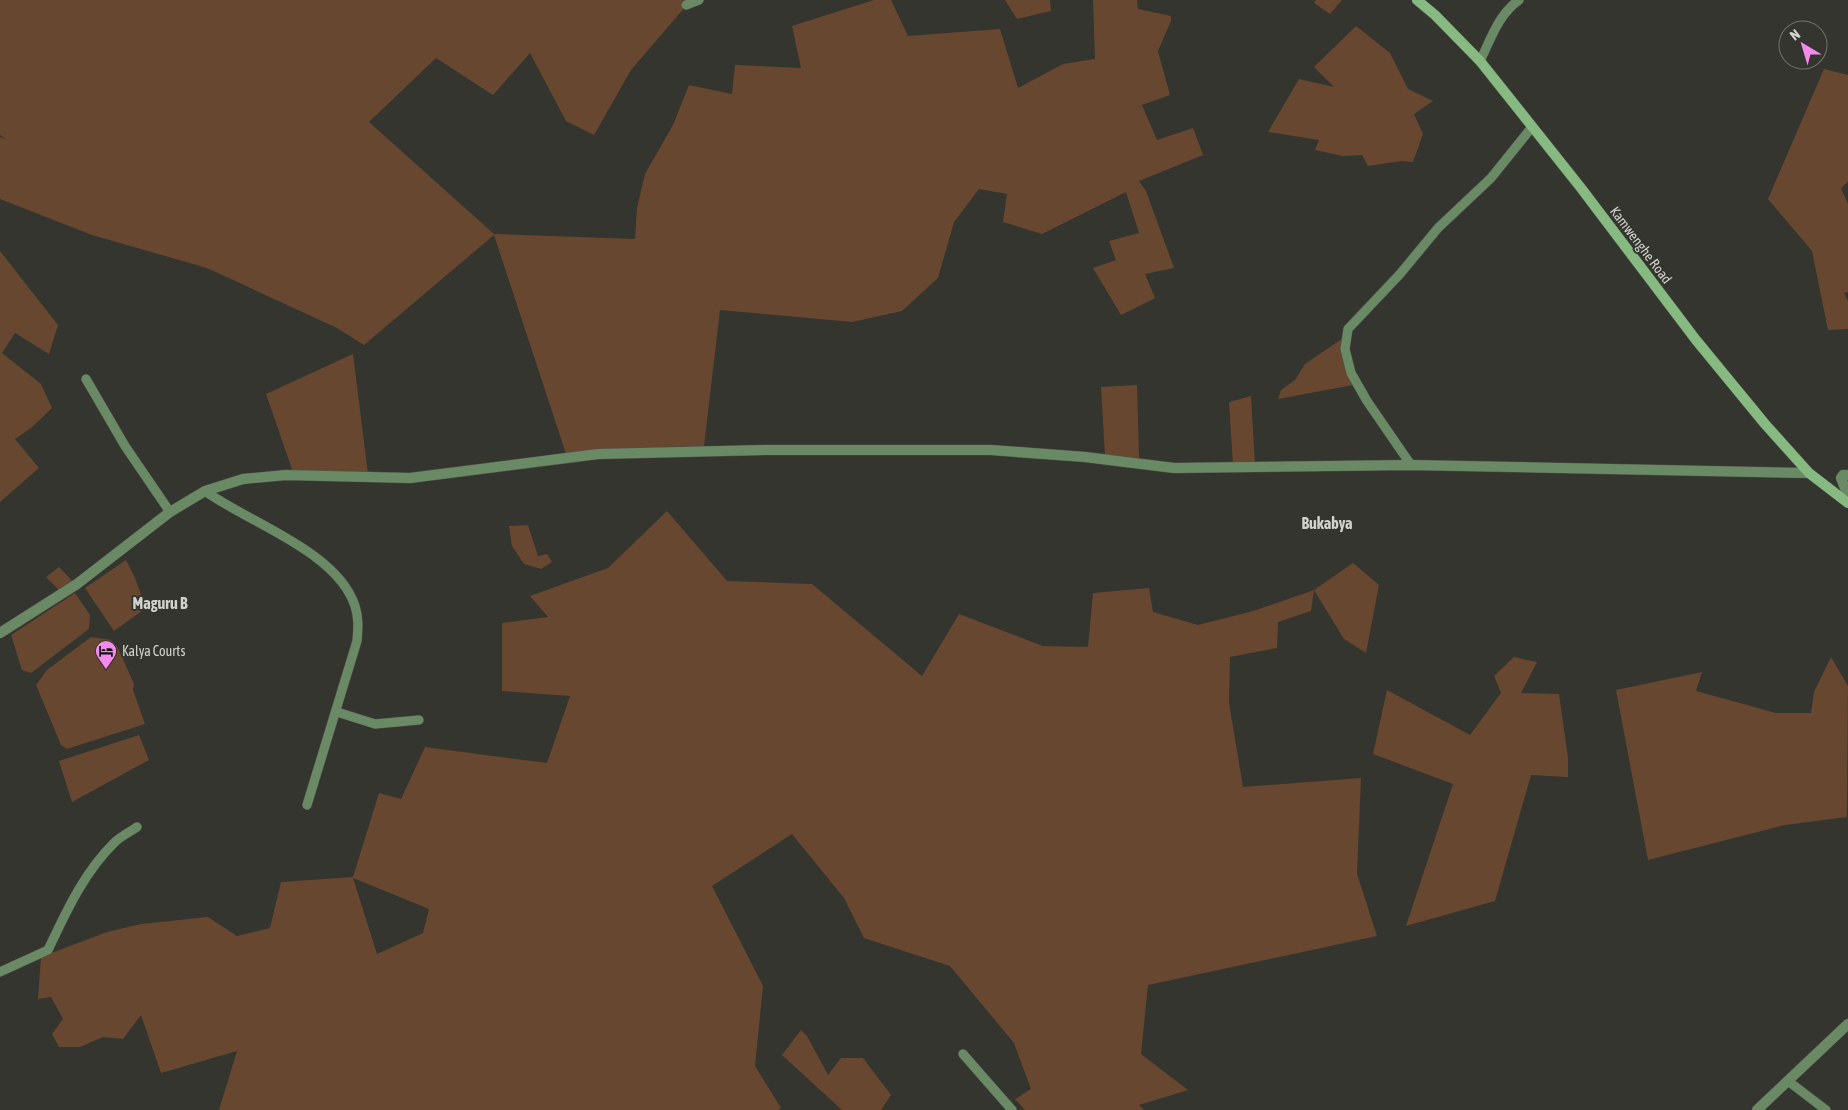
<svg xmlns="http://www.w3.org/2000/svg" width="1848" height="1110" viewBox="0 0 1848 1110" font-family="'Asap Condensed',sans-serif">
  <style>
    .green { fill: #684730; fill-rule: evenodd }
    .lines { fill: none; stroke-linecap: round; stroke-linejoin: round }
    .minor-casing { stroke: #50514b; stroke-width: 10 }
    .tertiary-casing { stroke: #50514b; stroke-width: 11 }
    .secondary-casing { stroke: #50514b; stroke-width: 11 }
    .minor { stroke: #6a8a65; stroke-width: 9 }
    .tertiary { stroke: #6a8a65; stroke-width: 10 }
    .secondary { stroke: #87ba80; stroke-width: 10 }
    .labels { text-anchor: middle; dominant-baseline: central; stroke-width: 4; stroke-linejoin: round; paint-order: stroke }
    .street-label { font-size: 14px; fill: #d1d2cd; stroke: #34352e }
    .poi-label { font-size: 14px; fill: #d1d2cd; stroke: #34352e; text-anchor: start }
    .quarter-label { font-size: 16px; font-weight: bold; fill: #d1d2cd; stroke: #34352e }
  </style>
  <rect width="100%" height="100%" fill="#34352e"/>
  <path class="green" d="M0,0H685L686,6L631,70L594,135L566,121L530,53L493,95L436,58L369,122L494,234L635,239L637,208L645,174L673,125L689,85L732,94L735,65L801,68L792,26L874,0H891L908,36L1000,29L1018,88L1063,64L1095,59L1093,0H1137L1138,9L1171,16V21L1158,51L1170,95L1142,105L1157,140L1193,128L1203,155L1139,181L1146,191L1174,268L1145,274L1155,298L1121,315L1093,268L1116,260L1109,241L1139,233L1126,192L1042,234L1003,222L1007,194L979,189L954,222L938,278L902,311L852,322L720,310L704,446L663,447L568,460L494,235L364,345L337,328L207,268L92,235L0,199V137L6,140L0,135Z
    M1005,0H1050L1051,11L1017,19Z
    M1316,0H1342L1330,14L1314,3Z
    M1356,26L1390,53L1408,89L1433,101L1414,114L1423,134L1413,162L1401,161L1368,166L1362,155L1343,156L1315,150L1319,140L1268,132L1299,79L1334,87L1314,67Z
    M1824,69L1848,75V182L1841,188L1848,204V292L1844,293L1848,301V329L1828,330L1812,251L1768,199Z
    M0,251L58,325L49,354L15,333L2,353L41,384L52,408L31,428L15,439L39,468L0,502Z
    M1346,336C1342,354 1345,369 1353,385L1278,399L1281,390L1295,380L1305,364Z
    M353,354L368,474L294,475L266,394Z
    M1137,385L1139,458L1105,455L1101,387Z
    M1251,396L1255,465H1233L1229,402Z
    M667,511L727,581L812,584L922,676L959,614L1043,646L1088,647L1093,593L1149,588L1153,612L1198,625L1253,611L1314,590L1353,563L1379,585L1366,653L1344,639L1314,590L1311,611L1278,622L1277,648L1230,657L1229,703L1243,787L1361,778L1357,874L1377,936L1148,985L1141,1054L1188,1090L1139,1105L1144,1110H1025L1015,1099L1031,1089L1014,1043L950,966L864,938L844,898L792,834L712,886L763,986L755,1066L781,1108L778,1110H219L237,1051L161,1073L141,1015L123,1039L103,1037L80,1047H59L52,1034L63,1019L51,997L38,999L41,957L107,932L141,924L208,917L237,936L270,928L281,882L353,877L379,793L401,799L425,747L547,763L570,696L502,691V623L548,617L530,596L608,568ZM353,878L429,909L423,933L377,954Z
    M528,525L538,556L547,554L552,562L541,569L524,564L512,546L509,526Z
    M126,560L135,578L146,608L114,631L85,588Z
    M59,567L72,581L59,590L46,577Z
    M75,593L90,615L89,629L31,673L22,670L11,635Z
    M91,637L111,640L118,648L134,684L133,690L145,724L67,749L61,745L36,685L47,670Z
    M1514,657L1537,662L1521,693L1559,694L1568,758V777L1531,775L1495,901L1406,926L1453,784L1373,754L1387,690L1470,735L1501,693L1494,676Z
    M1831,657L1848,686L1847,817L1785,825L1648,860L1616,690L1702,672L1696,691L1776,713H1811L1814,692Z
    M139,735L149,760L72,802L59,761Z
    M801,1030L807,1036L828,1075L841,1058H863L891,1095L881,1110H842L782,1055Z"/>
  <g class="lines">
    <g class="minor-casing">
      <path id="minor" d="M686,5L699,0
        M1480,61C1491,39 1498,15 1519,0
        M86,379L125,446L170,512
        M1411,465L1367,401L1351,373L1345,349L1348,329L1400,274L1438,228L1491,178L1532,127
        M205,491C249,523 337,551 355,606C359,618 358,629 357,641L307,805
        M337,712L375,724L419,720
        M0,972L48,950C66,912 84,872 115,842C121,836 130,832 137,827
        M963,1054L1012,1110
        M1788,1081L1826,1110"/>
    </g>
    <g class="tertiary-casing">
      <path id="tertiary" d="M1848,475H1843L1841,478L1848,496
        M0,633L77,584L170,512L205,491L243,479L286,475L410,478L598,454L767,450H991L1085,457L1174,468L1411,465L1809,473
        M1757,1110L1848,1024"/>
    </g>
    <g class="secondary-casing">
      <path id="secondary" d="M1417,0L1435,15L1480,61L1581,188L1696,340L1765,424L1809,473L1848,503"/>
    </g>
    <use href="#minor" class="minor"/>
    <use href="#tertiary" class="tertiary"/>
    <use href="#secondary" class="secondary"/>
  </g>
  <defs>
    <g id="hotel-pin" transform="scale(1.125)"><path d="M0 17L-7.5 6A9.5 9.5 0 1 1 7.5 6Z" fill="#f589ee" stroke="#34352e"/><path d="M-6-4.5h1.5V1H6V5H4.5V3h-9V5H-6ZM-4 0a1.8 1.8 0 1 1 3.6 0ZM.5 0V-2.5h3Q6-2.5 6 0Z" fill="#111"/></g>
  </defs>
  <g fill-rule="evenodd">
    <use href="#hotel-pin" x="106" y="651"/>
  </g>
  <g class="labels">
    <g class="street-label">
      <text transform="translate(1641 245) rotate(53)">Kamwenghe Road</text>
    </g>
    <g class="poi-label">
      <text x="122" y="651">Kalya Courts</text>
    </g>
    <g class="quarter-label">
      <text x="1327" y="523">Bukabya</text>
      <text x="160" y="603">Maguru B</text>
    </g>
  </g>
  <g transform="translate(1803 45) rotate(322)"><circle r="24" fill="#34352e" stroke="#73746e"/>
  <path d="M0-4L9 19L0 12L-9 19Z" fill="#f589ee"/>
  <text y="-8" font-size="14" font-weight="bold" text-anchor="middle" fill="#d1d2cd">N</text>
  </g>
</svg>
